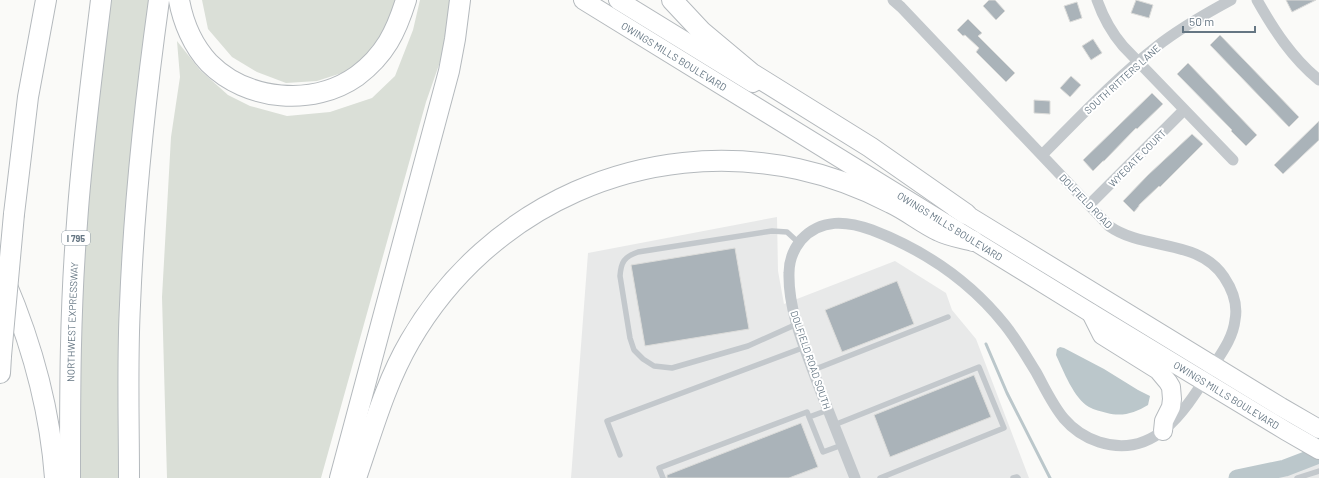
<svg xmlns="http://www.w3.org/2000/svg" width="1319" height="478" viewBox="0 0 1319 478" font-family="Barlow,sans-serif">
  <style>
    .built { fill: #e8e9e9 }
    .green { fill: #dadfd7 }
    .water { fill: #bbc7cb }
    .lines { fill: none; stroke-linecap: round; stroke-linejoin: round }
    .stream { stroke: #bbc7cb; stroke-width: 3 }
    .river { stroke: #bbc7cb; stroke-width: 17 }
    .building { fill: #aab3b9; stroke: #dcdcda }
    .primary-casing { stroke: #b5babe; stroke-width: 20 }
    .motorway-casing { stroke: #b4b9bd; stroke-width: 22 }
    .service { stroke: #c3c8cc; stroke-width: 5.5 }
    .minor { stroke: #c3c8cc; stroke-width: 11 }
    .primary { stroke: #fff; stroke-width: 18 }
    .motorway { stroke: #fff; stroke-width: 20 }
    .motorway-bridge-casing { stroke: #b4b9bd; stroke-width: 22; stroke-linecap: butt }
    .motorway-bridge { stroke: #fff; stroke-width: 20 }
    .labels { text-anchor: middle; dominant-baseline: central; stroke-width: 4; stroke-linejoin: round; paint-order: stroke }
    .shield { fill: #fff; stroke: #939fa8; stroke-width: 1 }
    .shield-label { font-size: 9px; font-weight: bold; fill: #657683 }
    .street-label { font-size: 10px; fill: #657683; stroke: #fff }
  </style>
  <rect width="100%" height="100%" fill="#fafaf8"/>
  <path class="built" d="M777,217L778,271L784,304L895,261L946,293L952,310L976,339L1029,478H571L588,253Z
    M1319,463V478H1277L1313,465Z"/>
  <path class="green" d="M110,0H153L124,478H79L83,221Z
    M202,0H399L389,23L370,52L348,71L317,81L286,83L257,72L232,57L208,29Z
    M420,0H453L449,36L426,102L321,478H167L162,297L171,137L180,77L177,41L200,70L228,95L250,106L287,116L330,112L372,98L395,76L413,30Z"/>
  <path class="water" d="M1060,347L1064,348L1104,369L1138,390L1150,396L1148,405C1135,413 1122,417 1107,413C1101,411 1094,410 1089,407C1074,399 1063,370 1056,355L1057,349Z"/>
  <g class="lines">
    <path class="stream" d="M986,344L1007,393L1050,478"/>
    <path class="river" d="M1237,478L1285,468L1319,455"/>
  </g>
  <path class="building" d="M989,0H995L1005,11L996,20L983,6Z
    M1136,0L1153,5L1149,18L1131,13Z
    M1286,0H1316L1292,12Z
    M1077,2L1082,18L1070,22L1064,6Z
    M968,19L982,33L978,36L1015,73L1006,82L976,52L979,48L965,35L963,36L957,30Z
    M1220,35L1299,117L1289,127L1210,45Z
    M1093,39L1102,53L1091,60L1082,46Z
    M1188,63L1257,135L1246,146L1231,131L1232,130L1177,74Z
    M1071,76L1081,85L1070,97L1060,88Z
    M1152,93L1163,104L1137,129L1136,128L1104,161H1103L1093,171L1083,160Z
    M1034,100L1050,101V114L1034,113Z
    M1319,121V140L1283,174L1274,165Z
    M1192,134L1203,144L1160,187L1159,186L1139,205V206L1134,212L1123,201L1148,175Z
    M735,248L749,329L645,346L631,265Z
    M897,281L914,324L842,352L825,310Z
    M974,375L991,417L890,457L874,415Z
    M801,423L818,467L789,478H667V475Z"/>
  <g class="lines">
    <g class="primary-casing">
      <g id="primary">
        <path id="s1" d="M583,0L1091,313L1286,431L1319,450"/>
        <path d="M618,0L753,83"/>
        <path d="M954,207L1281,407L1319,429"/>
        <path d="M1091,313L1102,335L1158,370L1168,382L1171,387L1172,399L1171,407L1164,421L1163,431"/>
      </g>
    </g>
    <g class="motorway-casing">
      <g id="motorway">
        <path d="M179,0C183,22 193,46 209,63C247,101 313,107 357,76C385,55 396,32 406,0"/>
        <path d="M672,0L702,32L751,73L870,147L966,214"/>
        <path d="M14,214L28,97L46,0"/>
        <path d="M5,281C32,344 50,410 55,478"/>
        <path d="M0,373L1,356"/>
        <path id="s2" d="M70,478C70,393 70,308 77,223C82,149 92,74 101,0"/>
        <path d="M129,478C129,420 127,363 130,305C134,203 145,101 159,0"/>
        <path d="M340,478L449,71L455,39L460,0"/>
        <path d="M356,478C372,432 385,384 410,341C489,205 644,136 798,169C830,176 862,188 891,203C908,211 922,223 939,231C949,236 962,238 973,241"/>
      </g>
    </g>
    <path class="service" d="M797,324L748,346L672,368L654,366L643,359L634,350L630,338L620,276C621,262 624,257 638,252L772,231L787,232L799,243
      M813,370L948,317
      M809,417L828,410
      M834,425L979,367L1004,428L880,478
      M620,455L607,421L805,347
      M663,478L659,468L807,412L823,452L842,445
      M1013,478L1017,477L1018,478
      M1297,478L1319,471"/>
    <path class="minor" d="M1097,0C1103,17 1111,32 1123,46L1233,160
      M1257,0C1274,30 1292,58 1319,80
      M1042,155C1079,118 1115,79 1156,47C1179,29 1205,14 1231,0
      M1089,205L1184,110
      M855,478C843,448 831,417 819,387C806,351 788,312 789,273C789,261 793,250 801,240C821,218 847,221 872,230C924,250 970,281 1005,325C1017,340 1026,356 1036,372C1053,403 1063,430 1099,442C1155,460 1185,410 1210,371C1220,355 1233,339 1235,320C1238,305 1232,289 1224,277C1198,238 1144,251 1109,226L901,7L893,0"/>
    <use href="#primary" class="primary"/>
    <use href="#motorway" class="motorway"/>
    <g class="motorway-bridge-casing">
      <path id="motorway-bridge" d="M1,356L14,214"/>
    </g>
    <use href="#motorway-bridge" class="motorway-bridge"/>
  </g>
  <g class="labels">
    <rect class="shield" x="62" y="231" width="28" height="14" rx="3"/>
    <g class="shield-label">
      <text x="76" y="238">I 795</text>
    </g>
    <g class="street-label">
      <text stroke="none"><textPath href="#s1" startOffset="107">OWINGS MILLS BOULEVARD</textPath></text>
      <text transform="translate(1122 79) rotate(-42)">SOUTH RITTERS LANE</text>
      <text transform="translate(1137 158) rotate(-45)">WYEGATE COURT</text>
      <text transform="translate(1086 201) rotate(46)">DOLFIELD ROAD</text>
      <text stroke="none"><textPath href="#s1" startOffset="431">OWINGS MILLS BOULEVARD</textPath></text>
      <text stroke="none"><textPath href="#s2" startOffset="156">NORTHWEST EXPRESSWAY</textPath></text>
      <text transform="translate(811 360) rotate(71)">DOLFIELD ROAD SOUTH</text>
      <text stroke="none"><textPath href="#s1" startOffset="755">OWINGS MILLS BOULEVARD</textPath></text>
    </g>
  </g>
  <path d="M1183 26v6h72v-6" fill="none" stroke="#657683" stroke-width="2"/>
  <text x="1189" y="26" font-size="12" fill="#657683" stroke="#ffffff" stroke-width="3" paint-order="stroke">50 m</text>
</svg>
